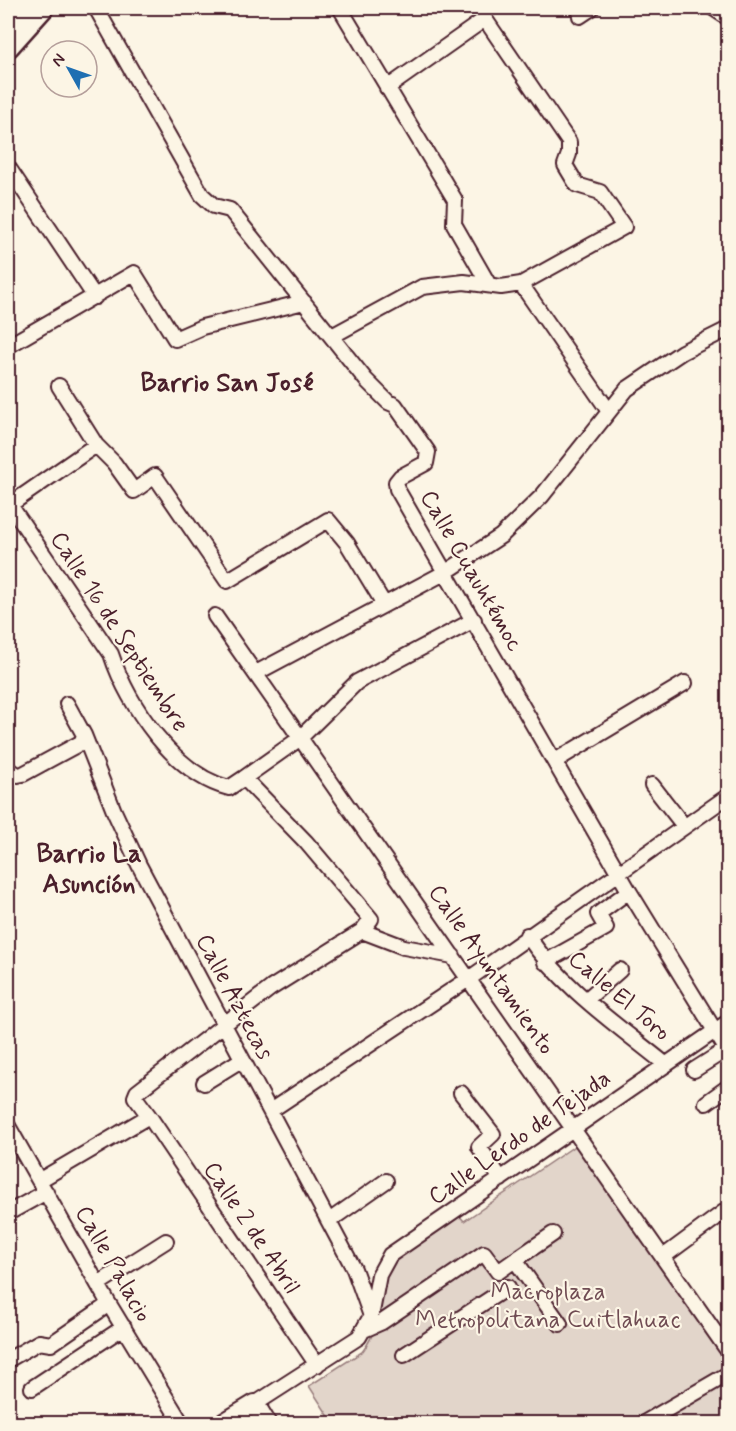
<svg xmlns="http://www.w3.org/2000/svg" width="736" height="1431" viewBox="0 0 736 1431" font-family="Mynerve,sans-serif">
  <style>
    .green { fill: #e2d5ca; stroke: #967a7a; stroke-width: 1.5 }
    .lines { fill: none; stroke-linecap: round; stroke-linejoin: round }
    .street-casing { stroke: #4a1f2b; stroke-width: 18 }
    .secondary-casing { stroke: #4a1f2b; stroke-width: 22 }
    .primary-casing { stroke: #4a1f2b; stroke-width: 26 }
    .street { stroke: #fcf5e5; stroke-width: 14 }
    .secondary { stroke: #fcf5e5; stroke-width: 18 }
    .primary { stroke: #fcf5e5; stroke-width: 21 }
    .labels { text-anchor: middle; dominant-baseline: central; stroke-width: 4.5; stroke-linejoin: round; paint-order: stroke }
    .street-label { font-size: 24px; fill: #4a1f2b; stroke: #fcf5e5 }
    .park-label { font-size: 24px; fill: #704c53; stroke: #fcf5e5 }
    .neighbourhood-label { font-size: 26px; font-weight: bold; fill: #4a1f2b; stroke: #fcf5e5 }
  </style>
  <rect width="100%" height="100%" fill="#fcf5e5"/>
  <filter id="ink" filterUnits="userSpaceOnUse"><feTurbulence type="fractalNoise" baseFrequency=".0167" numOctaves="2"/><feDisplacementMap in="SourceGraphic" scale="12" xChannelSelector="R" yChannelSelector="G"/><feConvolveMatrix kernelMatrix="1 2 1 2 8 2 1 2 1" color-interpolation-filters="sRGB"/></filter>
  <g filter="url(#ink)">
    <path class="green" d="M579,1143L728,1356V1423H333L309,1386L362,1352C381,1329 380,1295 385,1266L456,1212L464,1221Z"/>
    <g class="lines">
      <g class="street-casing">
        <path id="street" d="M96,8L202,195L214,206L230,210L366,380L388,402L395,405L428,452L426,463L400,477L396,482L397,489L629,891L728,1052
          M340,8L455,200L454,224L489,285
          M713,8L728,18
          M580,16L592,8
          M8,167L95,297
          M521,284L608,410
          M332,336L422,287L464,282L501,287L521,284L624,227L600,192L577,185L565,165L569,154V142L485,19L387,88
          M8,346L134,273L175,339L202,327L304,302
          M59,386L96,445L114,463L134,491L155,476L227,581L328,520L347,543L384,604
          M8,502L111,654C128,705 175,775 229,788L244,778L306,842L371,919L362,931L271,988L137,1092L135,1097L149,1116L40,1180
          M8,506L96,445
          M215,616L728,1351
          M256,673L446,572L501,536L542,496L627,389L682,352L728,329
          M67,704L84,735L114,811L139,865L354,1269L371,1316L359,1337L255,1404
          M555,761L685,683
          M8,769L18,775L23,774L84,741
          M244,778L299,739L357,682L474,620
          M652,785L684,826
          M362,931L404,947L453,956
          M527,935C562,988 616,1024 665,1064
          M545,962L606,928L598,914L629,891
          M586,1000L620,970
          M694,1070L727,1049
          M204,1083L241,1060
          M461,1093L493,1134L479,1147L501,1179
          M706,1103L728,1087
          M270,1111L470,978L728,796
          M149,1116L317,1365
          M8,1126L109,1304L182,1424
          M8,1213L46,1192
          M329,1221L386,1181
          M663,1257L728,1209
          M515,1260L553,1234
          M98,1284L166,1241
          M372,1312L379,1275L390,1255L728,1022
          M366,1329L382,1322L484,1253L498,1272L515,1260L560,1324
          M404,1355L508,1287
          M8,1360L39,1342L51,1344L109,1304
          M32,1388L124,1327
          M642,1424L728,1374"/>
      </g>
      <g class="secondary-casing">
        <path id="secondary" d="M222,1424L255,1404L267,1424"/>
      </g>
      <g class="primary-casing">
        <path id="primary" d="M8,23L21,8
          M8,46L42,8"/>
      </g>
      <use href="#street" class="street"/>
      <use href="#secondary" class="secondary"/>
      <use href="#primary" class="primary"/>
    </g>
  </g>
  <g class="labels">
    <g class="street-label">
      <text transform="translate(471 571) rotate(60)">Calle Cuauhtémoc</text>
      <text transform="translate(119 632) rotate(57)">Calle 16 de Septiembre</text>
      <text transform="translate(491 970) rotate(55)">Calle Ayuntamiento</text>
      <text transform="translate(619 996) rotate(40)">Calle El Toro</text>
      <text transform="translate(234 997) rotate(62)">Calle Aztecas</text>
      <text transform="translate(520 1138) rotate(-35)">Calle Lerdo de Tejada</text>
      <text transform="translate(251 1228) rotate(56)">Calle 2 de Abril</text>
      <text transform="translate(113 1264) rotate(60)">Calle Palacio</text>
    </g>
    <g class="park-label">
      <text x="548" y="1292">Macroplaza<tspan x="548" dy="28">Metropolitana Cuitlahuac</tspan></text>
    </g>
    <g class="neighbourhood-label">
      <text x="227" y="384">Barrio San José</text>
      <text x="89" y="855">Barrio La<tspan x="89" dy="30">Asunción</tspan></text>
    </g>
  </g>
  <rect width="736" height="1431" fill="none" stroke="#fcf5e5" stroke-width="30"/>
  <rect x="15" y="15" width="706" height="1401" fill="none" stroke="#4a1f2b" stroke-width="2" filter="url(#ink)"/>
  <g transform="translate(69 69) rotate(310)"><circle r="28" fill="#fcf5e5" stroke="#b59f9b" stroke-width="1.5"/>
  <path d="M0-4.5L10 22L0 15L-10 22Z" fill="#1f6fb2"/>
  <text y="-9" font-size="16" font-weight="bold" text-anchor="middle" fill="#4a1f2b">N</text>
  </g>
</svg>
